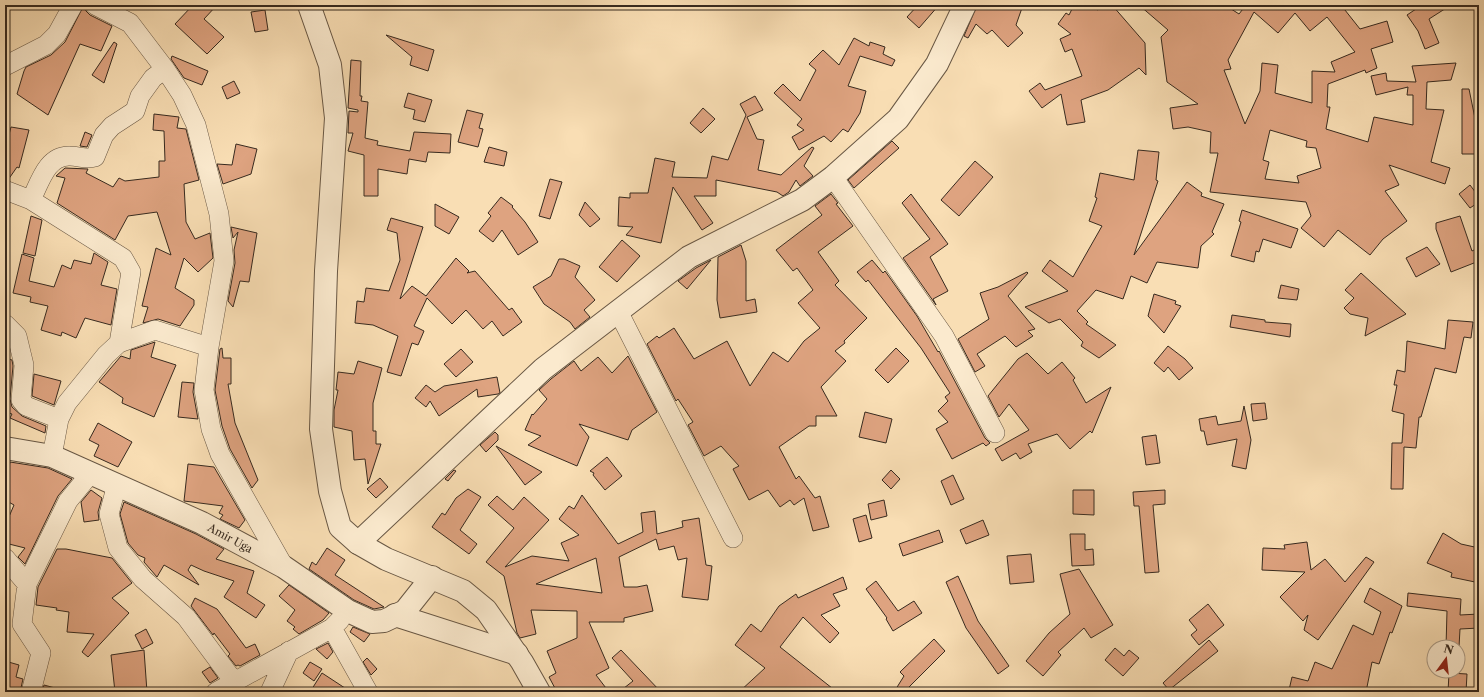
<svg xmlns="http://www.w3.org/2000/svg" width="1484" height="697" viewBox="0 0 1484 697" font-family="'Libre Caslon Text',serif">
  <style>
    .building { fill: #dea380; stroke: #372a1f; fill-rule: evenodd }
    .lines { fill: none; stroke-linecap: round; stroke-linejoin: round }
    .minor-casing { stroke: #685744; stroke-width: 20 }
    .tertiary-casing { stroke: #685744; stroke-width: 24 }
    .minor { stroke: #fbeace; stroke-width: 19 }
    .tertiary { stroke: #fbeace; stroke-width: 22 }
    .labels { text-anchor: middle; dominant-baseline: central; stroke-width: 3; stroke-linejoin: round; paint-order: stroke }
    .street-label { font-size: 11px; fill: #372a1f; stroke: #fbeace }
  </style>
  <rect width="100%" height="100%" fill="#f9deb4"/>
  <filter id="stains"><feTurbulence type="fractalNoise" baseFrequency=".005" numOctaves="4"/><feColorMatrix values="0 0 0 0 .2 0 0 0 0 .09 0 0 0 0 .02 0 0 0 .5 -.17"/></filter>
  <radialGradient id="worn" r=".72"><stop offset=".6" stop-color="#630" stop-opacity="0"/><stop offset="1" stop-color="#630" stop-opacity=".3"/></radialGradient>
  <path class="building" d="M84,5L86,11L90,15L112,26L101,51L80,44L48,115L17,94L24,71L26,67L51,55L65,42Z
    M193,5H217L204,19L224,37L207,54L175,24Z
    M918,5H939L919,28L907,17Z
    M977,5H1023L1016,25L1023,33L1008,47L992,30L987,34L976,24L968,38L964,36Z
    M1074,5H1088L1098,10L1102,5H1112L1145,43L1146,75L1139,68L1108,90L1081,100L1085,122L1067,125L1061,94L1042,108L1029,91L1040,83L1045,90L1082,76L1072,49L1065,52L1060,39L1071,34L1058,24L1066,13L1069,15Z
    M1139,5H1225L1239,14L1246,5H1341L1360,29L1387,21L1393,42L1371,49L1377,68L1366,73L1365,70L1328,84L1327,107H1330L1326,129L1368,142L1374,117L1413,125V95H1407L1408,87L1376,95L1371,76L1386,73L1387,81L1416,82L1412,66L1456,63L1451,80L1427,82L1426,109L1444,110L1431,162L1450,168L1445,184L1389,165L1399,185L1385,191L1407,221L1383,239L1370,255L1338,230L1324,247L1301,228L1311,216L1306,202L1210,192L1218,153H1210L1211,132L1188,127L1173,129L1170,108L1198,104L1167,82L1161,37L1168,30ZM1254,12L1278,33L1295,13L1310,31L1327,17L1355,52L1331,62L1335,72L1312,71V103L1275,93L1278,65L1262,63L1260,91L1245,124L1224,70L1231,69L1228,60ZM1270,130L1307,141L1306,147L1316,148L1321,168L1297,176L1299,183L1265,179L1269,162L1263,160Z
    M1422,5H1451L1429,19L1439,43L1425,49L1418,31L1407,15Z
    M265,10L268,30L255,32L251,12Z
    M386,35L434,50L428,71L410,65L412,57Z
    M854,38L869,46L870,42L885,47L883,54L895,60L892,66L860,56L848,86L866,91L860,113L848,132L843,129L831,142L824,136L799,150L792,137L804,130L797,125L802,119L774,93L783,84L800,101L816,70L809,64L823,50L839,65Z
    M114,42L117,44L104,83L92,75Z
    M172,56L208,71L202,85L184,78L171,59Z
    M351,60L361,61L360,96H362L361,101L368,102L365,138L378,141L377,145L410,151L414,132L451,134L450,153L428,152L426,162L409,159L407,174L378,169V196H364V155L348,151L353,133H348L349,111L358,112V110L348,108Z
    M234,81L240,93L227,99L222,87Z
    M1462,89H1469L1479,138V154H1462Z
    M408,93L432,100L425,122L413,119L415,110L404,107Z
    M755,96L763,110L747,117L757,139L764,140L758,170L781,175L812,147L814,148L804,166L813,176L800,186L796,180L789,192L783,196L777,192L716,180V196H694L713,223L702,230L673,187L661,243L626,235L633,227L618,226L619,197L630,198V193H648L655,158L675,162L672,177L707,178L712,156L728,160L746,115L740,104Z
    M703,108L715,119L701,133L690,123Z
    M467,110L483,114L479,128L483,129L478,147L458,142Z
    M154,114L179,117L177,128L186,129L199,180L184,184L186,222L195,239L210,233L213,258L198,272L184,258L175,288L194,300V305L180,326L158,319L143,323L148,307L142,306L156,248L171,255L157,212L128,216L115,240L57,203L65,178L56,176L65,168L88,169L86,173L113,187L119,178L125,181L159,177V161H165L164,131L153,130Z
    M11,127L29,130L19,168L17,167L8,180L5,179V150Z
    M85,132L92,135L87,147L80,146Z
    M892,141L899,148L854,188L848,180Z
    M236,144L257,149L251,174L223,184L217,164L232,165Z
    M489,147L507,152L504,166L484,162Z
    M1138,150L1159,152L1156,180L1158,181L1134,255L1187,182L1202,193L1201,196L1224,204L1212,232L1214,234L1201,246L1198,268L1157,262L1147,283L1131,276L1123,299L1096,290L1077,311L1088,322L1086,324L1116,345L1099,358L1081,346L1083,342L1060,319L1049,323L1025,307L1068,291L1042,271L1050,260L1073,277L1102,226L1089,221L1097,198L1095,197L1100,173L1134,180Z
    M975,161L993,177L959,216L941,200Z
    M550,179L562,182L550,219L539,216Z
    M1470,185L1479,197V202L1470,208L1459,194Z
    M831,194L838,203L836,204L853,226L818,252L839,281L835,285L867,318L844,341L845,343L835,351L846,361L821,387L837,416H816V426H809L779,447L796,479L799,476L815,498L820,496L829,527L813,531L804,498L794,505L790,500L780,507L768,490L749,500L733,469L739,466L721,446L704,456L688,425L693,422L678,399L676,401L647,344L657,336L659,338L674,328L694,359L727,341L750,386L773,352L788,362L804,341L820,328L798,303L813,290L797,268L793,271L776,250L822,215L815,206Z
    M911,194L948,244L930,257L948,291L933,299L936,305L903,258L930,239L902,203Z
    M501,197L513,206L512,207L525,222L538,242L518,255L502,230L493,242L479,231L491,216L488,213Z
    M585,202L600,219L590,227L579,215Z
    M435,204L459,217L449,234L435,226Z
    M1242,210L1298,229L1291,248L1263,239L1259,252L1256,251L1254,262L1231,256L1241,222L1239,221Z
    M31,216L42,220L35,256L23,253Z
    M1460,216L1472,251L1476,249L1479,261L1451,272L1436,229V223Z
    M391,218L423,227L400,299L412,286L426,296L456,258L469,271L467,273L475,271L509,310L512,308L522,322L503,336L492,321L483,329L466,310L452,324L427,298L414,326L424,331L418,345L412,343L401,376L387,372L398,336L373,325L355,323L357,301L364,302L366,288L389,291L400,260L397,233L387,230Z
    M231,227L257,233L249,282L240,281L233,307L228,301L235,263L234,250L238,232L233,238Z
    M622,240L640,256L617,282L599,267Z
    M741,245L746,261V301L755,299L757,312L720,318L717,300L718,257Z
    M1427,247L1440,264L1416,277L1406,258Z
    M94,253L108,262L101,285L117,289L111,325L85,318L76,338L62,332L61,336L41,330L48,306L30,302L31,297L13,293L22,254L34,258L29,281L54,287L62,265L71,269L74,260L91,264Z
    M559,259H564L580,266L575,277L595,300L584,310L590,317L575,329L570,322L544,304L533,287L551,276Z
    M711,260L687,289L678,281L696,268Z
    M872,260L883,273L885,271L917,316L938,352L939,351L985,438L990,443L986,446L983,443L952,459L936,429L948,422L938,411L948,401L945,397L950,393L921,348L868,280L866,282L857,272Z
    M1027,272L1028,273L1008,296L1035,329L1028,331L1033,336L1016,347L1005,336L977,354L985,366L975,372L958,339L989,319L980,293L998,287Z
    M1361,273L1406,314L1365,336L1368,318L1350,314L1344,308L1354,298L1345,290Z
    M1281,285L1299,289L1297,300L1278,298Z
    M1154,294L1176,301L1175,304L1181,306L1164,333L1148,316Z
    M1232,315L1265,320V322L1291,324L1290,337L1230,327Z
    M1448,320L1473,322L1471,338L1464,337L1456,373L1435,368L1421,417H1419L1416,448L1404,447L1403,489H1391L1392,443H1402L1404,414L1392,411L1397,385H1394L1397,370L1405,372L1407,341L1445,349Z
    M155,342L151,357L176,365L154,417L122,403L123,398L99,382L121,356L130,359L131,350Z
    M1168,346L1185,359L1193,368L1179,380L1168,367L1164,372L1154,363Z
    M222,348L223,358H231V384H228L235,423L258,480L252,488L230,449L222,426L215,390L220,349Z
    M896,348L909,361L888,383L875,370Z
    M461,349L473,362L456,377L444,364Z
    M1027,353L1048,374L1062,362L1075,378L1073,380L1086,403L1111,387L1092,433L1090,431L1070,449L1057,434L1028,444L1032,452L1020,459L1016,453L1002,461L995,449L1029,430L1009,404L999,417L988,396L1018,359Z
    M628,356L657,412L632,430L628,440L579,424L589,437L577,466L528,445L541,436L525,430L532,414L533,415L547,399L539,390L551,379L574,361L581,371L598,357L612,373Z
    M5,358L12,360L13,366L10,399L12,407L22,416L46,426L45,433L10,418L12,414L5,412Z
    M358,361L382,368L373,403V431H376V444H381L368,484L365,459L354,460L352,431L334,427V410L338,390H336L338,372L354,374Z
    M34,374L61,381L54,405L32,396Z
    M497,377L500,393L498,394L478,397L477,389L439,416L430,401L426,407L415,398L426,385L435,392L444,386Z
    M182,382L194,383L193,392L198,419L178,417Z
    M1265,403L1267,419L1253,421L1251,404Z
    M1244,406L1251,440L1246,469L1232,466L1237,439L1207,445L1204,431H1201L1199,419L1216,416L1218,425L1241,421Z
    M865,412L892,419L886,443L859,437Z
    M98,423L132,442L118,467L94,456L99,445L89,440Z
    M495,432L498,435V440L486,452L480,445Z
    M1156,435L1160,463L1146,465L1142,437Z
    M496,446L542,472L525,485Z
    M607,457L622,476L605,490L593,475L594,473L590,471Z
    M10,462L48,468L72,479L58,496L25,564L18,557L25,548L5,543L8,519L14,505L5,500V487Z
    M188,464L214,467L245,520L239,528L220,519L223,515L219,513L223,506L184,501Z
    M454,470L456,471L448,481L445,479Z
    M891,470L900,479L891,489L882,480Z
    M953,475L964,499L951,505L941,481Z
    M380,478L388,487L376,498L367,489Z
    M468,489L481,497L460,530L477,544L469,554L432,527L442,513L445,515L456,498Z
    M91,490L102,498L98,512L99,520L84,522L81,502Z
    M1073,490H1094V515L1073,514Z
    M1165,490V504L1153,505L1159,572L1145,573L1139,506H1134L1133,492Z
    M582,495L618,544L643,532L641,513L655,511L657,534L683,527L682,521L699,518L706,565L712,566L708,600L682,597L687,558L678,560L674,546L659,550L656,539L619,557L624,587H637L647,585L653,611L624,618V622H589L609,668L596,675L609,692H557L549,677L556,673L547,651L577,638V611L531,610L536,634L520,638L517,633L504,576L486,562L514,528L488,505L497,496L513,510L524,497L549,520L505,567L532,556L569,561L561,543L579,535L559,519L569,506L574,509ZM596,558L602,593L536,584L584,563Z
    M884,500L887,516L871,520L868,504Z
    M124,502L196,534L224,549L216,559L254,571L247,593L265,605L256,618L224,597L234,581L204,571L191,565L188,570L199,585L164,565L157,577L144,562L145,558L138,555L128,543L120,514Z
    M866,515L872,538L859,542L853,519Z
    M983,520L989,535L966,544L960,530Z
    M939,530L943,542L903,556L899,544Z
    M1443,533L1461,544L1479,548V565L1475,582L1451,577L1452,573L1427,563Z
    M1070,534H1085V550L1093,549L1094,565L1072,566Z
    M1307,542L1311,570L1325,559L1345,582L1366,557L1374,562L1318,640L1304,630L1308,615L1303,621L1280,597L1305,572L1262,570L1263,548L1285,549L1284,545Z
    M327,548L345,560L335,575L384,607L374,609L354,600L309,569L312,562L316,565Z
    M57,549H66L112,558L132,583L112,598L129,613L88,657L82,652L94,634L67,632L69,612L56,610L57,608L36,605L38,587Z
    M1031,554L1034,582L1010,584L1007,556Z
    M1079,569L1113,625L1091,638L1084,628L1058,652L1061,655L1043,676L1026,661L1049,633L1070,614L1060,574Z
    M958,576L978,621L1009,666L998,674L966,628L946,582Z
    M843,577L847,589L833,594L840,606L821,615L839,633L830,643L803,617L780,647L837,692H739L765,668L735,645L751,624L761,632L779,606L796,594L798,598Z
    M876,581L898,611L914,601L922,613L893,631L886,619L887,618L866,589Z
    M289,585L329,613L323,620L299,634L293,629L295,627L287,621L295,610L279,596Z
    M1370,588L1402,606L1392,633L1390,632L1379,664L1372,662L1366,692H1297L1289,690L1292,677L1308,681L1315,662L1332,669L1353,625L1373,635L1381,612L1364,602Z
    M1408,593L1461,599L1460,615L1479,614V628L1460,629L1459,647H1446L1447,611L1407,606Z
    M195,598L217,609L246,648L255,644L260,655L240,666L238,665L236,666L228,656L230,654L214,633L213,635L191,606Z
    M1208,604L1224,625L1199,645L1191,635L1197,630L1189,620Z
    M353,627L370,634L364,642L350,632Z
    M146,629L153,643L142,649L135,635Z
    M934,639L945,651L904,692H894L904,676L900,672Z
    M1209,640L1218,651L1169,690L1163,683Z
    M328,643L333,652L327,659L316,649Z
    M1115,648L1124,656L1129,650L1139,658L1123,676L1105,660Z
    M144,650L147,692H115L111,655Z
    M621,650L661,692H619L633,681L612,658Z
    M367,658L377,669L371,675L363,662Z
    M5,661L19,665L16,677L23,679L20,692H5Z
    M310,662L322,669L314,681L303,673Z
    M210,667L218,678L210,683L202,672Z
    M322,673L351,692H310Z
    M1449,673L1467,674L1466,692H1448Z
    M44,685L55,688L54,692H42Z"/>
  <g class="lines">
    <g class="minor-casing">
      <path id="minor" d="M95,5L130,23L165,69L182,95L196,125L219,214L224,261L209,347L204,390L211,429L220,454L284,567
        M5,66L46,45L57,34L73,5
        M833,177L944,336L995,433
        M5,190L31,200L123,258L131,272L119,343L106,355L67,403L59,419
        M31,200C40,182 47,155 70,156C79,156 86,160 95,157L104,135L112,126L135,111L140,96L153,78L165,69
        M618,311L733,538
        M5,324L17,336L24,365L21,400L26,406L59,419L52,456
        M119,343L155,330L209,347
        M117,484L109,514L118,548L143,579L186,617L235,683
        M5,558L27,584
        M340,620L332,628L368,692
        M31,692L41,653L22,624L27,584L68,501L90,474
        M216,692L332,628
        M270,692L289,651"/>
    </g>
    <g class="tertiary-casing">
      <g id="tertiary">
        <path d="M309,5L330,65L336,118L326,271L321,429L330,491L340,527L358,543L386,559L463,591L486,610L522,662L539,692"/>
        <path id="s1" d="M5,448L52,456L202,523L284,567L348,611L372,622L384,621L405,611L432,577"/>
        <path d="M358,543L543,369L689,257L802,200L833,177L898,119L937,64L965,5"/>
        <path d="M395,615L517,654"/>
      </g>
    </g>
    <use href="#minor" class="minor"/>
    <use href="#tertiary" class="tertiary"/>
  </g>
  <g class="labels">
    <g class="street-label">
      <text stroke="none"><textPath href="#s1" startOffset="244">Amir Uga</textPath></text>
    </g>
  </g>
  <rect width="1484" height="697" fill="none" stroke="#f9deb4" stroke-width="20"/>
  <rect x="6" y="6" width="1472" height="685" fill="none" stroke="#372a1f" stroke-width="2"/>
  <rect x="10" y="10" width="1464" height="677" fill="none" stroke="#372a1f"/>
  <g transform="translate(1446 659) rotate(15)"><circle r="19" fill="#fbeace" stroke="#ad9d88"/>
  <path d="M0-3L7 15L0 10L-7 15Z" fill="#8f2418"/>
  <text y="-6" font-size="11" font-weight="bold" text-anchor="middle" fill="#372a1f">N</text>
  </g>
  <rect width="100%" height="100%" filter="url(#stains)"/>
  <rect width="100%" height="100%" fill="url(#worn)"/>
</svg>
